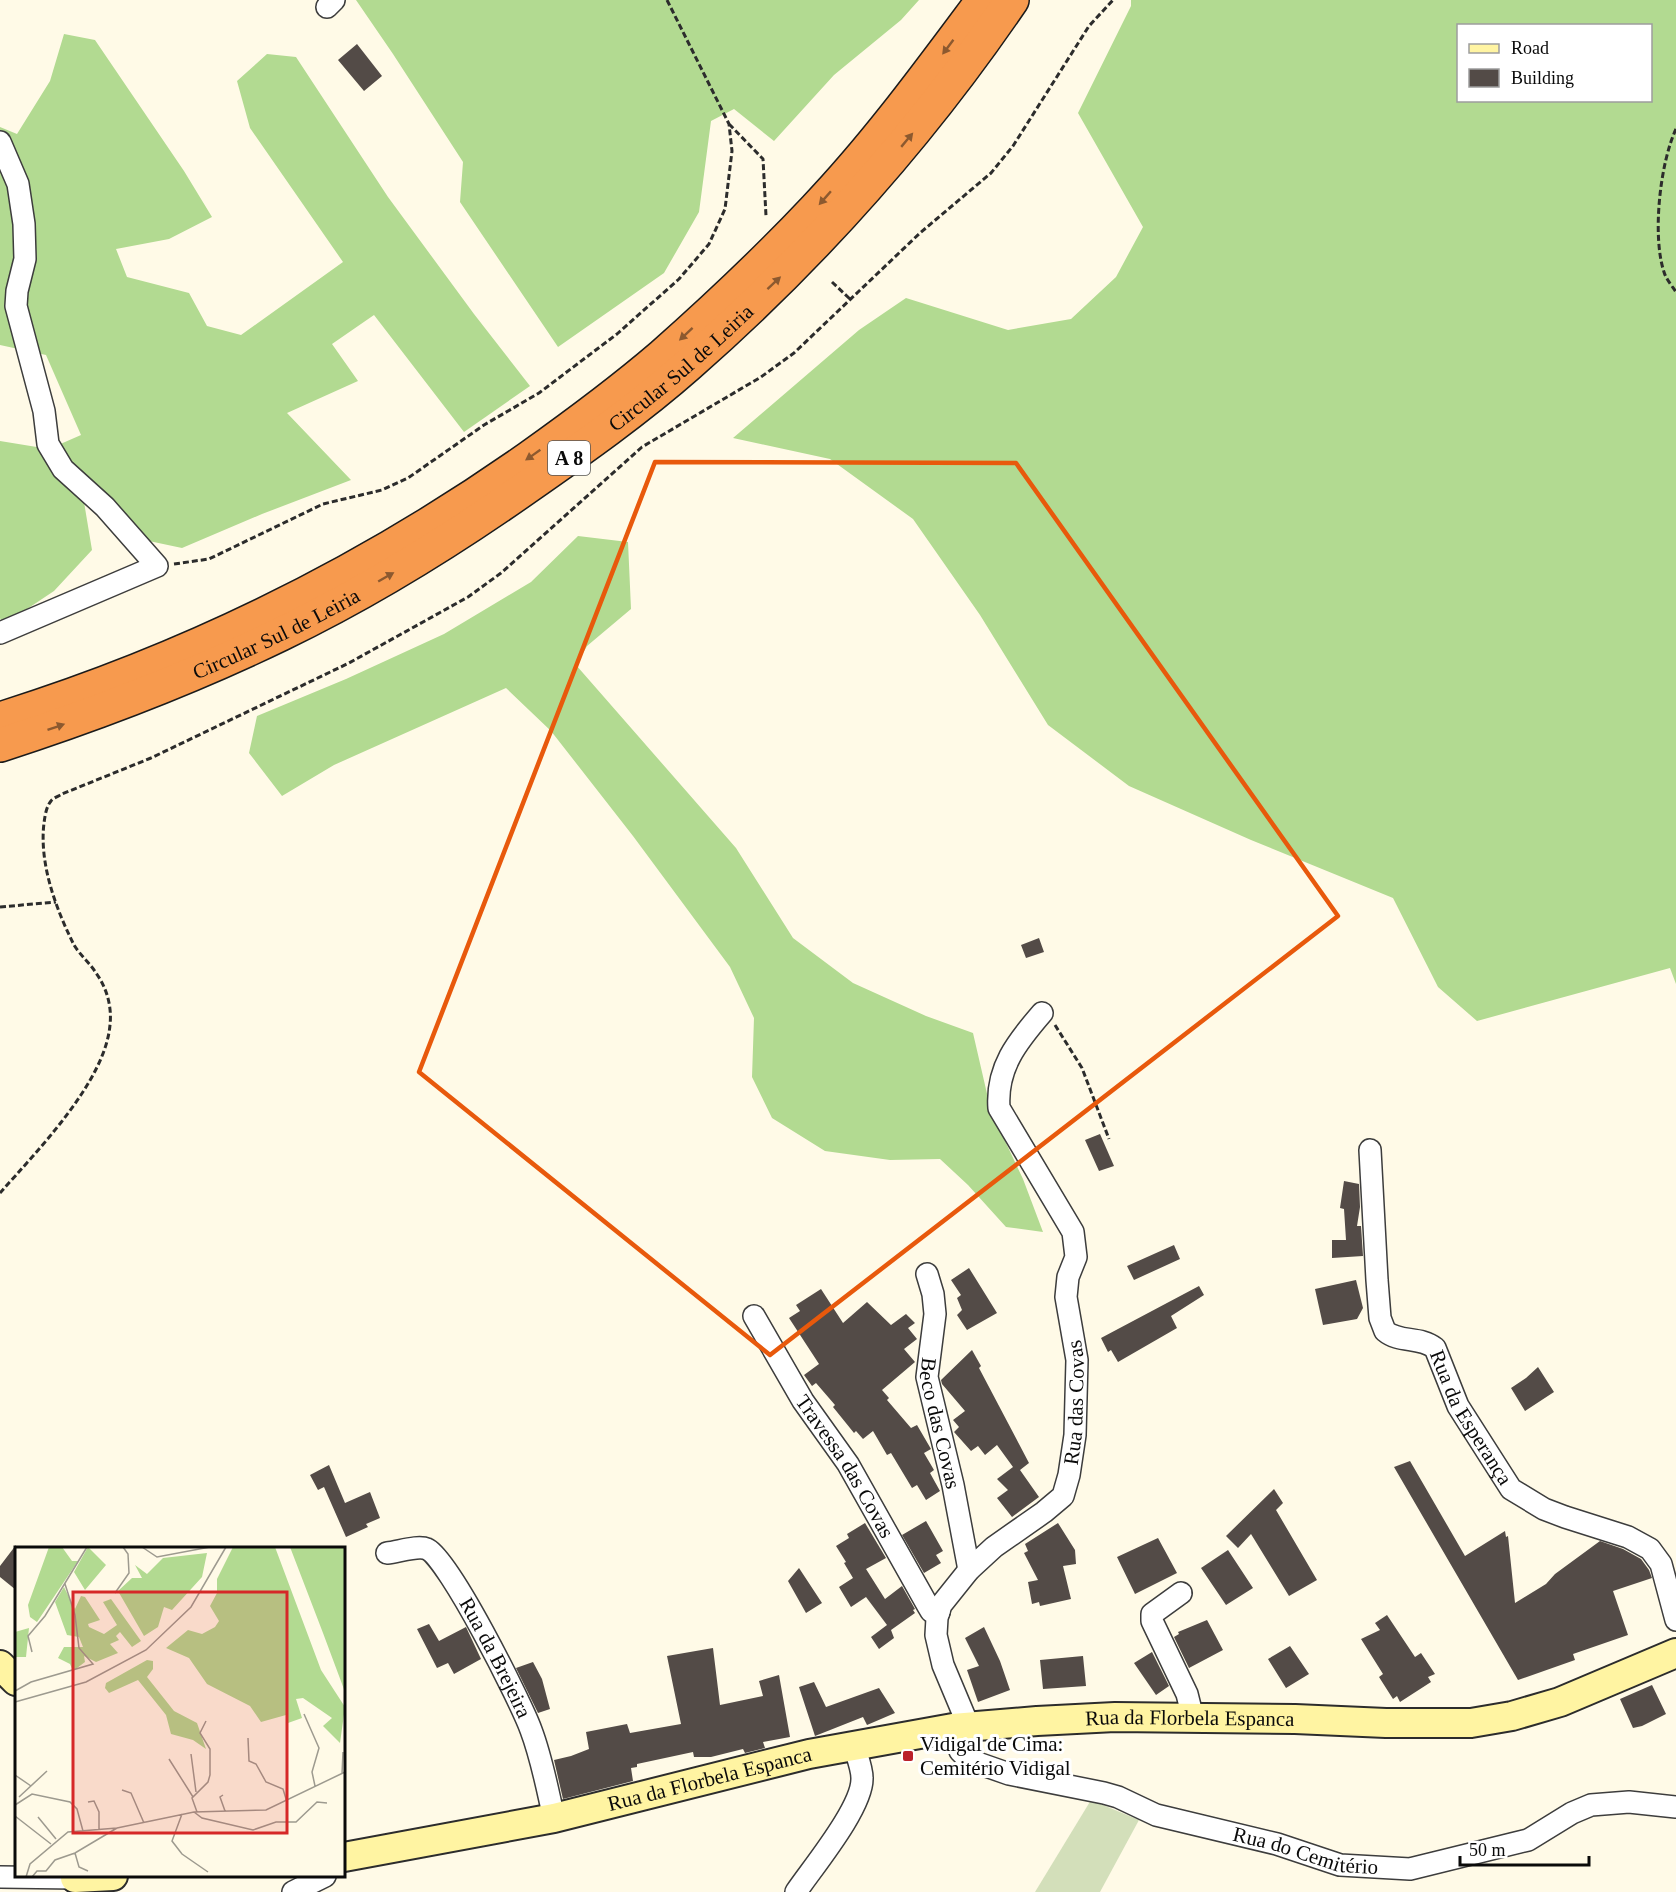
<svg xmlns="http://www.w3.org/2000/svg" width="1676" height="1892" viewBox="0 0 1676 1892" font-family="'Times New Roman',serif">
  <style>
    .forest { fill: #b2da91; fill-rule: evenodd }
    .cemetery { fill: #d3dfba }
    .building { fill: #534b47 }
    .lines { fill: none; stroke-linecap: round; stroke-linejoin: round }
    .street-casing { stroke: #3d3d3d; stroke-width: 24 }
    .secondary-casing { stroke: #2c2c2c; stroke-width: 32 }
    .highway-casing { stroke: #1b1b1b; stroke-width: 36 }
    .path { stroke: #2c2c2c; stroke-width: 3; stroke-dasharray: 6 3; stroke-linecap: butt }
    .street { stroke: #fff; stroke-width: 21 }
    .secondary { stroke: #fff4a2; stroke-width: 28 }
    .highway { stroke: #f79a4e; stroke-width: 33 }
    .oneway { fill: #8c592f }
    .marked { fill: none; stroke: #e8590c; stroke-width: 4.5; stroke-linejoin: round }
    .poi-dot { fill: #bb212a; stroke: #fff; stroke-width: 2 }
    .labels { text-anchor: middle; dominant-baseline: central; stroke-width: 6; stroke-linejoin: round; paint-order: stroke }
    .shield { fill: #fff; stroke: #545454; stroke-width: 1.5 }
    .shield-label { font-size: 20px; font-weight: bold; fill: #0a0a0a }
    .street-label { font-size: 21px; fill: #0a0a0a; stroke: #fff }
    .poi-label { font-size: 21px; fill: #0a0a0a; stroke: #fff; text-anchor: start }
    .inset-road { fill: none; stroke: #9d9a8f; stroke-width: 1.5 }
    .view { fill: #d62828; fill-opacity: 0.15; stroke: #d62828; stroke-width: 3 }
    .inset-edge { fill: none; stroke: #0a0a0a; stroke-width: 3 }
  </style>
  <rect width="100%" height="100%" fill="#fffae7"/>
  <path class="forest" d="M356,0H919L901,20L834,75L774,141L734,109L711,121L699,212L664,273L558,347L460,202L463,162L393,54Z
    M1131,0H1676V984L1670,968L1477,1021L1438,987L1393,898L1251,840L1129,786L1048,725L980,615L913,519L830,459L733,438L859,330L906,298L1008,330L1071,319L1116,277L1143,227L1078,113L1131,6ZM1458,26H1650V100H1458Z
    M64,34L95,40L184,171L212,217L169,239L116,249L127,277L189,293L207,326L241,335L343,262L250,128L237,81L267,54L296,57L388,197L474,314L530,386L464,432L374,315L332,344L358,381L287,413L351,480L262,514L182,548L149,541L84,502L92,550L54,591L3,625L0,618V441L49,449L81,435L46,355L0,345V127L17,134L50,81Z
    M578,536L628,542L631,609L587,646L576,665L736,848L793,938L853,983L926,1016L973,1033L991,1111L1023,1179L1043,1232L1006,1227L968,1185L940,1159L890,1160L825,1151L772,1118L752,1077L754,1018L730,967L633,836L551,731L506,688L334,765L282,796L249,753L257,716L346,679L444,634L531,582Z"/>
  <path class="cemetery" d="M1091,1800L1139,1820L1100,1892H1035Z"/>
  <path class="building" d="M357,44L382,76L364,91L338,60Z
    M1039,938L1044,952L1026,958L1021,945Z
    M1100,1134L1114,1166L1099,1171L1085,1140Z
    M1344,1181L1359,1184L1360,1207L1357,1226H1361L1363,1256L1332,1258V1240H1346L1344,1209L1340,1208Z
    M1174,1245L1180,1259L1134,1280L1127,1266Z
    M969,1268L997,1313L967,1330L957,1315L962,1310L957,1298L961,1295L951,1280Z
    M1356,1280L1363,1308L1357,1319L1323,1325L1315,1289Z
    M1199,1286L1204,1295L1171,1316L1177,1328L1118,1362L1111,1350L1108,1352L1101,1338Z
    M821,1289L843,1323L867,1302L891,1325L906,1314L915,1323L908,1328L917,1339L904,1349L915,1362L882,1390L889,1398L887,1400L911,1428L917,1425L931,1449L924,1453L934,1470L930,1473L940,1491L926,1500L917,1485L912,1488L891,1453L887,1455L873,1431L863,1439L856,1431L854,1433L833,1407L835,1405L816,1383L812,1386L804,1375L819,1364L789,1318L800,1311L796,1305Z
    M972,1350L981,1366L979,1368L1029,1463L1020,1470L1039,1497L1012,1517L997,1498L1008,1490L997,1479L1013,1467L997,1445L985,1455L978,1446L971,1451L954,1432L959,1427L953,1420L965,1411L942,1384L941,1380Z
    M1538,1367L1554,1392L1525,1411L1511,1388L1526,1378Z
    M1410,1461L1465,1556L1505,1531L1506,1537L1508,1536L1515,1603L1546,1584L1555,1574L1600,1541L1623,1549L1641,1559L1649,1570L1652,1578L1613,1591L1628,1635L1573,1654L1575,1660L1518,1680L1394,1467Z
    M329,1465L345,1503L370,1492L380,1518L366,1524L368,1527L346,1537L324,1487L318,1490L310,1475Z
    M1274,1489L1283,1503L1276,1510L1317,1580L1289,1596L1251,1534L1238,1548L1226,1536Z
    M926,1521L943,1551L936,1555L941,1563L924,1573L902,1535Z
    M865,1523L886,1558L866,1569L885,1599L902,1586L915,1609L913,1610L915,1613L891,1630L894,1638L879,1649L871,1637L887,1625L866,1597L851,1607L839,1587L853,1578L844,1563L846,1562L836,1546L849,1538L847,1534Z
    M1058,1523L1075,1550L1076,1564L1063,1566L1071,1599L1040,1606L1039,1602L1032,1604L1028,1582L1038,1580L1024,1553L1028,1551L1025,1544Z
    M1158,1538L1177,1573L1135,1594L1117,1557Z
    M16,1545V1590L0,1577V1566Z
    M1228,1550L1253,1588L1226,1605L1201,1568Z
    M799,1568L822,1603L806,1613L788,1581Z
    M1387,1615L1415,1657L1421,1653L1435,1674L1428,1677L1431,1682L1400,1702L1397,1696L1393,1699L1379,1677L1383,1674L1361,1639L1380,1630L1375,1623Z
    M1207,1620L1223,1650L1189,1668L1174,1637L1179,1634L1178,1632Z
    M429,1624L439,1641L466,1627L481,1659L454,1674L448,1663L437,1668L417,1629Z
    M984,1627L1000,1661L1010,1690L978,1702L967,1670L979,1666L965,1638Z
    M1290,1646L1309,1674L1286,1688L1268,1659Z
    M713,1648L720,1705L763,1696L759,1681L779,1675L790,1737L763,1742L765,1748L745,1753L743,1749L711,1757H694L693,1752L637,1764V1767L631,1768L633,1781L563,1799L554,1760L571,1756L589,1749L586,1732L627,1724L630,1733L681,1724L667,1656Z
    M1152,1652L1169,1686L1156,1695L1134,1663Z
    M1083,1656L1086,1686L1043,1689L1040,1660Z
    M533,1662L542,1679L550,1709L538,1713L516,1668Z
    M814,1682L826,1707L879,1688L895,1713L867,1725L863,1717L815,1736L799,1687Z
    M1652,1685L1666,1714L1642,1726L1633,1728L1620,1699Z"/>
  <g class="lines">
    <g class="street-casing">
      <g id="street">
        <path d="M327,7L334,0"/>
        <path d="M0,142L18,184L24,224L25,259L17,291L16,306L44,411L48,444L63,469L105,507L157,566L0,633"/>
        <path id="s1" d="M1370,1150L1377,1280L1380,1318L1385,1331C1399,1343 1420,1336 1435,1348L1458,1406L1511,1489L1544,1509L1565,1517L1628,1537L1650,1549L1661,1564L1676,1620"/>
        <path id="s2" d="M927,1274L933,1294L935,1314L927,1377L953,1485L969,1570"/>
        <path id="s3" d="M754,1316L803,1401L848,1464L928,1606L931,1611L939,1612"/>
        <path id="s4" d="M387,1553C398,1552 418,1545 427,1549C448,1557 521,1702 531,1730C542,1759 547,1788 554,1818"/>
        <path d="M1181,1593L1152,1614V1621L1187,1694L1190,1706V1718"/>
        <path id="s5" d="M969,1727L943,1665L936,1635L937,1618L941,1605L969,1570L994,1547L1044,1512L1063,1496L1069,1475L1075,1435L1077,1360L1066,1297L1068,1277L1076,1257L1073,1232L999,1108C996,1068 1017,1042 1042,1013"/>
        <path id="s6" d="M953,1728L960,1751L969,1760L1009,1774L1104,1793L1118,1797L1156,1815L1277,1844L1340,1865L1410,1869L1528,1840L1572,1813L1591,1805L1629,1802L1676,1807"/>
        <path d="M0,1877L75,1878"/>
        <path d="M293,1892L325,1876"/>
        <path d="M796,1892C813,1867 863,1807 862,1778C862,1768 857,1756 854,1746"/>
      </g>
    </g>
    <g class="secondary-casing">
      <g id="secondary">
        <path d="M0,1665L16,1681"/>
        <path id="s7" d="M344,1857L554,1818L809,1754L953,1728L1037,1721L1115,1717L1295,1719L1386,1723H1471L1512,1716L1560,1702L1676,1653"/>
        <path d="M75,1876V1878L113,1876"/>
      </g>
    </g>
    <g class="highway-casing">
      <g id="highway">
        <path d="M0,719C189,660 367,572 529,458C574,426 620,392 662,356C715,309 767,260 815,209C877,144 930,71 983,0"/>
        <path id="s8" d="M0,745C96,714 190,678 281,634C366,593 447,543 524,489C580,450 637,410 688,365C811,257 920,135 1012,0"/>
      </g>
    </g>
    <path class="path" d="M729,124L763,159L766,216
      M1676,129C1660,163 1652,236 1664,272C1666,279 1672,286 1676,292
      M832,282L850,299
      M174,564L209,559L323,504L382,490L408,478L484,425L539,393L617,334L679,279L709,244L725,209L732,151L729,124L667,0
      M0,907L56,902
      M1055,1025L1082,1068L1109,1139
      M0,1193C37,1151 105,1082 110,1025C112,1007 107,988 96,973C90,963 80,955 74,945C56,909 39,864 44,823C45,816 46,807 51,801C53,798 59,796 62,794L151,758L349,663L468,597L501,573L642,447L761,377L794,353L920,233L991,173L1013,146L1089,26L1113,0"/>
    <use href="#street" class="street"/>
    <use href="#secondary" class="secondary"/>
    <use href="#highway" class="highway"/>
  </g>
  <defs><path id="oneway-solid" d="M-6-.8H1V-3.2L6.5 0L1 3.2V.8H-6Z" transform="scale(1.5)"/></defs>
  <g class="oneway">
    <use href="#oneway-solid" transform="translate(948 47) rotate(127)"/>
    <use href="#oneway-solid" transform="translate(907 140) rotate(-50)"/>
    <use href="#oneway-solid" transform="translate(825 198) rotate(131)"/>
    <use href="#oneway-solid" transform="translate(774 283) rotate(-43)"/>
    <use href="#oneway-solid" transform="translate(686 334) rotate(137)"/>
    <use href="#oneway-solid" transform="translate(533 455) rotate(145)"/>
    <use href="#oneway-solid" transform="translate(386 577) rotate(-30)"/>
    <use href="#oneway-solid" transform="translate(56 727) rotate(-19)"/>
  </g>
  <path class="marked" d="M655,462L1016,463L1338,916L770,1355L419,1072Z"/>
  <rect class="poi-dot" x="902" y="1750" width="12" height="12" rx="3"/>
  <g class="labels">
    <rect class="shield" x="548" y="441" width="42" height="34" rx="4.5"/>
    <g class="shield-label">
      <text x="569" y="458">A 8</text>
    </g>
    <g class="street-label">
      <text stroke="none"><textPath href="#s8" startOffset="784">Circular Sul de Leiria</textPath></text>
      <text stroke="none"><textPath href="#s8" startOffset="298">Circular Sul de Leiria</textPath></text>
      <text stroke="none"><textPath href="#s5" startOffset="388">Rua das Covas</textPath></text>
      <text stroke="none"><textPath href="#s1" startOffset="314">Rua da Esperança</textPath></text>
      <text stroke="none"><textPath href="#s2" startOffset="152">Beco das Covas</textPath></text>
      <text stroke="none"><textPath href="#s3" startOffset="176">Travessa das Covas</textPath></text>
      <text stroke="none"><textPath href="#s4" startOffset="170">Rua da Brejeira</textPath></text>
      <text stroke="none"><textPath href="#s7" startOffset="860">Rua da Florbela Espanca</textPath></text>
      <text stroke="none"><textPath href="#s7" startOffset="374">Rua da Florbela Espanca</textPath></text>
      <text stroke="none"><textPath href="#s6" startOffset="387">Rua do Cemitério</textPath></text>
    </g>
    <g class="poi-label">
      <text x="920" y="1744">Vidigal de Cima:<tspan x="920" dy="24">Cemitério Vidigal</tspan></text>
    </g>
  </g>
  <g transform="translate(15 1547)">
    <rect width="330" height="330" fill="#fffae7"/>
    <path d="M34,0H47L57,14H63L22,75L15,70L13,58ZM73,0L91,18L70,43L59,25ZM218,0H260L306,123L330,160L325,196L308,179L317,171L288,151L281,152L287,171L273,176L271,168L246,175L235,159L192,137L174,111L151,101L173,83L187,87L200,80L204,74L195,59L202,46V32ZM275,0H330V145L308,86ZM192,6L187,30L157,63L149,60L143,80L129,89L103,44L117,31H127L120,18L132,27L148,11ZM49,40L60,62L66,49L70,50L85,73L73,77L74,80L89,87L102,78L88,55L96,52L126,94L117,100L105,85L101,89L104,93L95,97L103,106L81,115L69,109L70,115L58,124L55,117L43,111L49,100H68L64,90L52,88L40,55ZM14,81L11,110H0V85ZM132,113L138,114V122L132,130L159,164L182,176L191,202L178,193L156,187L151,168L123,133L94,146L90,141L91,136Z" fill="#b2da91"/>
    <path class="inset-road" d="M127,0L142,10L195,0M100,46L114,26L113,7L108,0M17,105L13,89L30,69L72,0M0,144L16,135L78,117L64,101L60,68L50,37M0,155L71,135L131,103L176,60L211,0M289,167L304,201L297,225L300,239M233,191L234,214L241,217L251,235L268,242L272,255M176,207L181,245M154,212L178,250M327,227L328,205M0,228L16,239M107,243L116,246L129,276M208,248L205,250L210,264M4,250L32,224M73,255L79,254L84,265V283M0,258L17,247L55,255L62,262L68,284M179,265L187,271L238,283L261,275H281L302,255L312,256M182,265L177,251L193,235L195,228V202L185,186L191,174M167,267L157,294L167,307L193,325M0,269L36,297M23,270L41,292M60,306L64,320L73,324M11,330L15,317L53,285L102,281L179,265L251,263L330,225M17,330L22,324H31L40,313L60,306L102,281"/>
    <path class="view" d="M58,45H272V286H58Z"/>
    <rect width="330" height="330" class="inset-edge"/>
  </g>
  <rect x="1457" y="24" width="195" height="78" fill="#ffffff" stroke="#9d9d9d" stroke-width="1.5"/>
  <rect x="1469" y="44" width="30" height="9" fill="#fff4a2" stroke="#9d9d9d" stroke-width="1.5"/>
  <text x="1511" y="54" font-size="18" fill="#0a0a0a">Road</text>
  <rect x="1469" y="69" width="30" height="18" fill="#534b47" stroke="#9d9d9d" stroke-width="1.5"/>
  <text x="1511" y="84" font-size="18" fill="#0a0a0a">Building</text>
  <path d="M1460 1856v9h129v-9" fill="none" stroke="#0a0a0a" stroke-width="3"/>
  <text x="1469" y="1856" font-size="18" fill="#0a0a0a" stroke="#ffffff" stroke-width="4.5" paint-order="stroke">50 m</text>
</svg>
